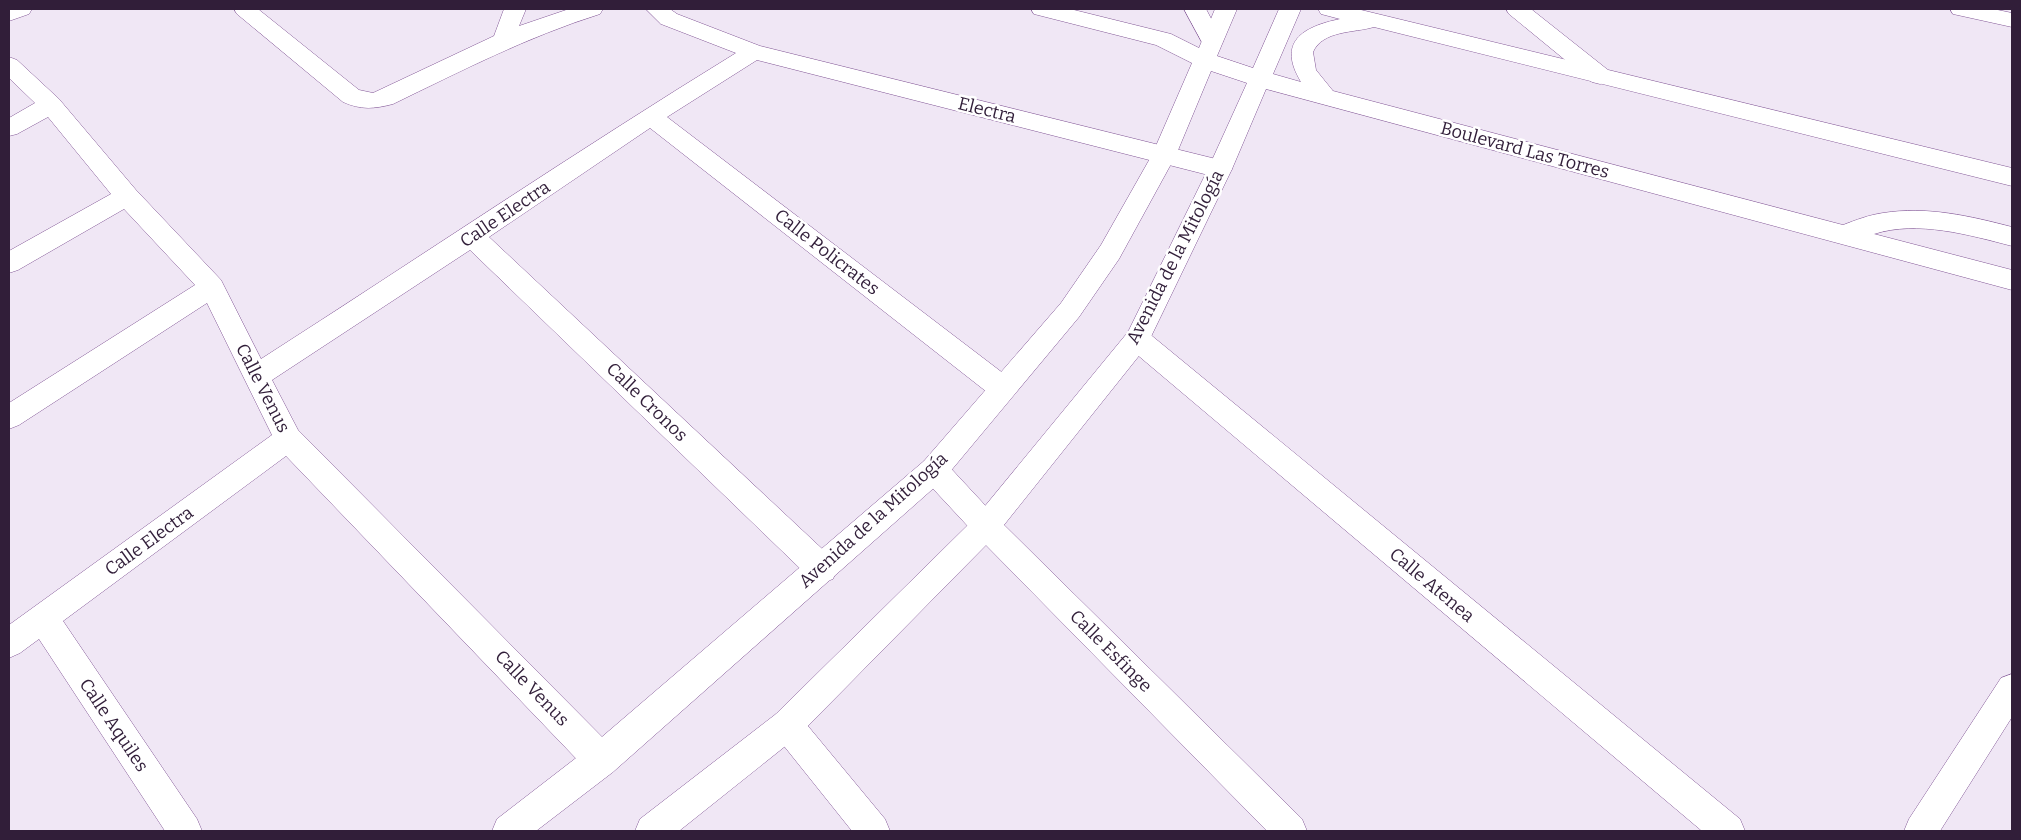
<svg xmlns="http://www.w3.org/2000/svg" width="2021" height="840" viewBox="0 0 2021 840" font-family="Bitter,serif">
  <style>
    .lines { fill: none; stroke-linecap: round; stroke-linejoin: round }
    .street-casing { stroke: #825796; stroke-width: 1 }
    .secondary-casing { stroke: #825796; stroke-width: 1 }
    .street { fill: #fff; fill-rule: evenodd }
    .secondary { fill: #fff; fill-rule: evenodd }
    .labels { text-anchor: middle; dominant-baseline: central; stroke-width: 5; stroke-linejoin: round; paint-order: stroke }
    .street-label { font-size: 18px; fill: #311e39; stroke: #fff }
  </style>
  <rect width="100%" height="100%" fill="#f0e7f5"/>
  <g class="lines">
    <g class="street-casing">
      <path id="street" d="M9,9H32L29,14L9,21Z
        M234,9H258L359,90L373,93L494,36L504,9H526L519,26L569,9H603L600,14C527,37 461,71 393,104C374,109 361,110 343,102L237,14Z
        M646,9H670L677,14L760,46L1220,160L1228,163L1232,169L1228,175L1220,178L757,60L667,117L1012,380L1016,388L1012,396L1002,399L992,396L650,128L489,237L833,559L837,569L833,579L822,583L811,579L470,250L272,380L298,430L613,748L617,760L613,772L601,776L589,772L286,456L63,621L197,819L202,831H165L39,639L20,653L9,658V625L272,435L207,303L19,425L9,429V403L195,285L124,209L18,270L9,273V251L111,194L48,117L17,134L9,136V118L35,103L9,78V57L17,60L59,99L136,190L221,280L261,359C420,257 575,152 736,53L661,24Z
        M1184,9H1206L1223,41L1220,46L1212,48L1204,46Z
        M1506,9H1531L1608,70L1611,76L1608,82L1600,84L1592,82L1509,14Z
        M1950,9H1993L2012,13V27L1953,14Z
        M1137,328L1146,331L1740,819L1745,831H1702L1128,347L1124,339L1128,331Z
        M934,458L944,461L996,517L1302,819L1307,831H1267L976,535L924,479L920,470L924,461Z
        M2012,674V717L1940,831H1904L1909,819L2001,678Z
        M787,709L798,714L885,819L890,831H852L776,736L771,725L776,714Z"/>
    </g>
    <g class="secondary-casing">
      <path id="secondary" d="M1031,9H1070L1171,34L1199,48L1215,9H1237L1217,56L1253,68L1279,9H1301L1273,74L1301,82C1277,42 1302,27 1340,19L1321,14L1318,9H1357L2012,168V186L1374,27C1354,33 1323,30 1313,52L1316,70L1333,91L1843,225C1856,220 1869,215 1883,213C1927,206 1970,216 2012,227V246C1969,235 1918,220 1874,234L2012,270V290L1266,89L1232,169L1146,347L996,535L798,736L679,831H635L640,819L776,714L976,517L1128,332L1208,169L1247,83L1211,71L1176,155L1119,259L1079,317L944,479L613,772L536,831H492L497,819L589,748L924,461L1061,303L1101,245L1152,155L1192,63L1156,45L1034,14Z"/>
    </g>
    <use href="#street" class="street"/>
    <use href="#secondary" class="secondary"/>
  </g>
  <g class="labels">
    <g class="street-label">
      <text transform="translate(987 110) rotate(14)">Electra</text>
      <text transform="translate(1525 150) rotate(15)">Boulevard Las Torres</text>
      <text transform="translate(505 214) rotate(-34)">Calle Electra</text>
      <text transform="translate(827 252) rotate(38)">Calle Policrates</text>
      <text transform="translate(1175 257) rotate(-63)">Avenida de la Mitología</text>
      <text transform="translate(263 388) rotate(63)">Calle Venus</text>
      <text transform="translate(647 402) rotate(44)">Calle Cronos</text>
      <text transform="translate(873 520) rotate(-42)">Avenida de la Mitología</text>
      <text transform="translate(149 541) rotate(-36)">Calle Electra</text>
      <text transform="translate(1432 585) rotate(40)">Calle Atenea</text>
      <text transform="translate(1111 651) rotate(45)">Calle Esfinge</text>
      <text transform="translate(532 688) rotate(46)">Calle Venus</text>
      <text transform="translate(114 725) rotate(56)">Calle Aquiles</text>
    </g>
  </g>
  <rect width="2021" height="840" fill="none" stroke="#311e39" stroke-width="20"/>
</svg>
